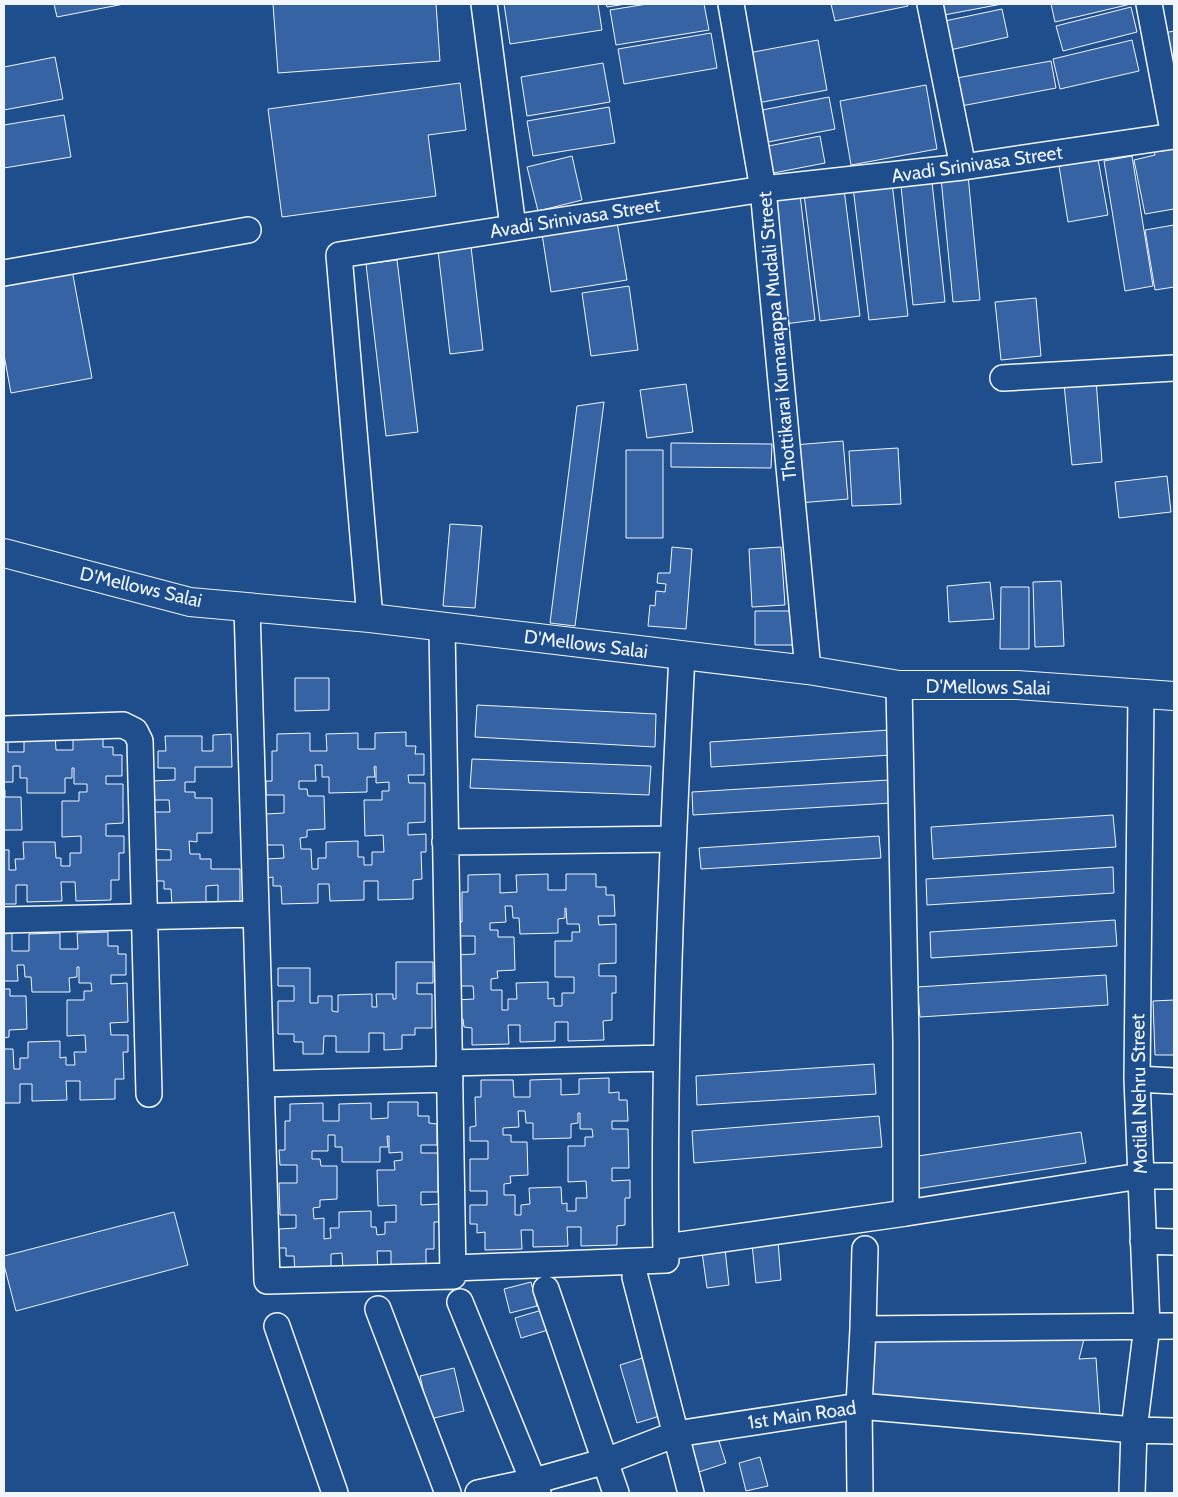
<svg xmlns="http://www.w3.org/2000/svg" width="1178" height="1497" viewBox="0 0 1178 1497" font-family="Cabin,sans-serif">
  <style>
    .building { fill: #3563a3; stroke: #f2f6ff; fill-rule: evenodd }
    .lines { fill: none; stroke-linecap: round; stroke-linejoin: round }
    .street-casing { stroke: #f2f6ff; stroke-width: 28 }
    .secondary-casing { stroke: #f2f6ff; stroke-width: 30 }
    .street { stroke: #1f4e8c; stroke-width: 25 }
    .secondary { stroke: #1f4e8c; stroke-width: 28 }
    .labels { text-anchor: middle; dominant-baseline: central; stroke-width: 4; stroke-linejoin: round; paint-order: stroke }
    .street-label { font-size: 19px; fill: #f2f6ff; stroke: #1f4e8c }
  </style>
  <rect width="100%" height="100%" fill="#1f4e8c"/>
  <path class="building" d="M54,4H124L57,17Z
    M273,4H436L440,61L278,73Z
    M504,4H598L602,30L510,44Z
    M606,4H626L607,7Z
    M647,4H704L709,30L616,45L610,10Z
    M831,4H907L908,6L835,21Z
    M942,4H1002L944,15Z
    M1051,4H1131L1055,22Z
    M1131,7L1137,32L1063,51L1056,26Z
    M1002,9L1008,37L950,50L945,21Z
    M1174,31V55L1168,56L1164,33Z
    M711,33L717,68L624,84L618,49Z
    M818,40L827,90L752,104L743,54Z
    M1132,40L1139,71L1060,89L1053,59Z
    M55,57L63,99L4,110V67Z
    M1051,61L1056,88L956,107L951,79Z
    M603,63L610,102L527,116L521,77Z
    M460,83L466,130L428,135L436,196L282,217L268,109Z
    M926,85L937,149L851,165L840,101Z
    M829,97L835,129L758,144L752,112Z
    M609,107L615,143L533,156L527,121Z
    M64,115L71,157L4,168V125Z
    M820,136L825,163L763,175L758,148Z
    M1174,149V209L1145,214L1134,160L1155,155L1154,152Z
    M572,156L582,200L538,211L527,167Z
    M1132,156L1153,286L1125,291L1104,161Z
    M1098,159L1108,215L1068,222L1059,166Z
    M968,175L980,300L953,302L941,178Z
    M932,182L945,302L913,305L901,186Z
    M892,183L908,316L869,320L853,187Z
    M844,189L860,316L820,321L804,194Z
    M800,195L815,320L785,324L769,199Z
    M617,222L627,280L551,292L542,234Z
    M1174,225V287L1155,290L1145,230Z
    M470,238L483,350L450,354L437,242Z
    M397,260L418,432L386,436L366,264Z
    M72,270L92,378L11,393L4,355V283Z
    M629,286L638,350L591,356L582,293Z
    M1036,298L1041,356L1001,360L995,302Z
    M1096,379L1102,462L1072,465L1064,384Z
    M686,384L693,432L647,438L640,390Z
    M604,402L575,626L550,623L577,406Z
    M843,441L848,499L798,503L794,445Z
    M671,443L772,444L771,468L671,467Z
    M898,448L901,504L852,506L849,451Z
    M626,450H663V538H626Z
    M1167,476L1171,512L1119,518L1115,482Z
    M450,524L482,526L475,608L443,606Z
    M672,547L692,549L686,629L648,626L650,605L655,606L656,591L665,592L666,584L657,583L658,573H670Z
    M781,547L785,605L752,607L749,549Z
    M1061,581L1064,646L1035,647L1033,582Z
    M990,582L994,619L949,622L947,586Z
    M1001,587H1029V649H1000Z
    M755,611H796V645H755Z
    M295,678H329V710L295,711Z
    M477,705L656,714L655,747L475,737Z
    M889,730L891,755L711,767L710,742Z
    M406,732V746H416L415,754H424V775H408L409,783H425V822L408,823V835L426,834V852H421L422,879L413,880V899L378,900V881H364V900L330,901L329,884H318V903L282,904L281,886H273V877L266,878V859L284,858L283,845H267L266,814L284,813V795H266V781H272V751H277V734L310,733V751H327L326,734L358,733V749H375V733ZM315,765H322V777H329V793L367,792V777H375L374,767L376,766V783L389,782V791H382V800H364L365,836L383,835L384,852H372V865H364V857H358V841L326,842V858H318V869H312L311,849H301L300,838L307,837V830L325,829L324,796H308L307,789H299V781H316Z
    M103,733V747H113V755H122V776H106V784H123V823L106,824V836H124V853H119V880H111V900L76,901L75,882H61L62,901L27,902V885H16V904H4V850H9V870H16L15,859H24L23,842H55L56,858H61V866H70V853H81V836L62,837V801H79V792H87V784H74V768H72V778H65V793H27V778H20V766H13V782H4V735L8,734V752H24V735L55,734L56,750H73V734Z
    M231,734L232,767H195V782H185V792H195V798H212V833H197V842L189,841L190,854H200V859H211V869H240V906H218V885L206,886V906H172L171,889H164V881H155L154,860H171V850L153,849V812H170L169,800H152L151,781L175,780V768H158V751H166L165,736H202V751H213V735Z
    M472,759L651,766L649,795L470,788Z
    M889,780L891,803L693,815L692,792Z
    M4,790H5V797H21L22,830H4V838Z
    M1113,815L1116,847L933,859L931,827Z
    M879,836L881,858L701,869L699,848Z
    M1113,867L1114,893L927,905L926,879Z
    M500,874V893L517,892L516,875L548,874V890H566V874H596V887H606V895H614L615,916H598L599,925L616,924V963L599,964V976H616V993H612V1020L603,1021L604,1040L568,1041V1022H555V1041L520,1042V1025H508L509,1044L472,1045V1028L464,1027L463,1019H457L456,1000L474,999L473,986H457L456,955L475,954V936H457V922H462V892H468V875ZM505,906H512L513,918H519L520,934L558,933V919L565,918V908H566L567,924H579L580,932H572V941H555V977H574V993H562V1006H554V998L548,999V982L516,983L517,999H508V1010H502V990H491V979L498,978L497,971L515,970L514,937H498V930H490V923L506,922Z
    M1115,920L1117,946L931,958L930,932Z
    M108,932V946H118V954H126V975H111V984L127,983L128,1022L110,1023L111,1035H128V1052H123L124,1079H115V1099L80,1100V1081H66L67,1100L32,1101V1084H20V1103H4V1049H13L14,1069H20V1058H28V1042L60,1041V1058L66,1057V1065H75L74,1052H86L85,1035L67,1036V1000H84V991H92L91,983H79V967H77V977L69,978L70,992H32L31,977H25L24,965H17L18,981H4V934L12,933V951H29V934L60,933V949H78L77,933Z
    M396,962H433V983H417V994H432V1028H415V1035H402V1049L384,1050V1033H369V1052H336V1036H324L323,1054H303V1042H294V1034H278V1001H294V986H278V968H310V1003H318V996H332V1011L338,1012V995L372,994V1007H377L376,994H393V999H396Z
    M1106,975L1108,1005L920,1017L917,987Z
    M4,989H10V996H26L27,1029L9,1030V1037L4,1038Z
    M1174,1000V1055H1155L1153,1001Z
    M874,1064L876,1094L697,1105L696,1076Z
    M609,1078V1093L619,1092V1100H627L628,1121H612V1129H628L629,1168H612V1181L630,1180V1198H625V1225L617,1226V1245L581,1246V1227H567L568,1246L533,1247V1230H521L522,1249L485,1250V1232L477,1233V1224H470V1205H487V1191H470V1159H488V1141H470V1127L476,1126L475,1097H481V1080H513L514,1097H530V1080L561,1079V1095L579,1094V1079ZM518,1111H525L526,1123H533V1139L571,1138V1124L578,1123V1113H580V1129H592L593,1137H585V1146H568V1182L586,1181L587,1198H576V1211H567V1203L562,1204L561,1187L529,1188L530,1204L521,1205V1215H515V1195H504V1184L511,1183L510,1176L528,1175L527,1142H511V1135H503V1128L519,1127Z
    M388,1102H418V1116H429V1123L437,1124V1145H421V1153H438V1192H421V1205L439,1204V1222H434V1249H426V1269H391V1251H377L378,1270H343L342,1253L331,1254V1273L295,1274L294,1256H286V1248H279V1229L296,1228V1215H280L279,1183H297V1165H280L279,1150H285V1121H290V1104L323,1103V1121H339V1104L371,1103V1119L388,1118ZM328,1135H335V1147H342V1162H380V1147H388L387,1136H389V1153L402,1152V1160L394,1161L395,1170H377L378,1206L396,1205V1222H385V1234L377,1235L376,1227H371V1211L339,1212V1228H330L331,1238L324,1239V1218L314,1219L313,1208L320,1207V1200L337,1199V1166H321L320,1159H312V1151H328Z
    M879,1116L882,1147L694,1163L692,1131Z
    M1081,1132L1086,1163L916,1189L911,1157Z
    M174,1212L188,1265L16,1311L4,1265V1256Z
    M778,1241L781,1280L756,1283L752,1244Z
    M725,1249L729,1285L707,1288L702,1252Z
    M531,1282L537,1306L510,1313L504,1289Z
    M542,1310L548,1330L521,1338L515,1318Z
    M868,1335H1085L1079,1359L1096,1358L1100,1416L867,1401Z
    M649,1356L666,1414L637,1423L620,1365Z
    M454,1368L464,1411L430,1419L420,1376Z
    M717,1435L726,1463L696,1473L687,1445Z
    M760,1457L768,1486L746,1491L739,1463Z"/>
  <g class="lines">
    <g class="street-casing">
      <path id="street" d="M484,4L513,227
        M731,4L763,189L808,670
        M930,4L963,167
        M4,273L248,230
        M1003,378L1174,368
        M247,607L267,1281L453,1276L442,627
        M370,618L339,255L763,189L963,167L1174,136L1149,4
        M4,729L123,725L135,731L140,741L149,1094
        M445,842L673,839
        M4,920L256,914
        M449,1063L666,1058
        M1137,1079L1174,1081
        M261,1084L450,1079
        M906,1213L1140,1176H1174
        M1143,1241L1174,1242
        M666,1247L906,1213V1042L899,685
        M453,1268L666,1260C663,1058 672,856 682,655
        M635,1277L691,1493
        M546,1289L616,1493
        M460,1302L538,1493
        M378,1309L448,1493
        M277,1326L335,1493
        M863,1329L1174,1326
        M478,1493L534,1481L606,1461L676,1434L859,1406L1134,1430L1174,1431
        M860,1493L859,1406L863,1329L865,1249
        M1132,1493L1134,1430L1147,1326L1137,1079L1141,694"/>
    </g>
    <g class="secondary-casing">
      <path id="secondary" d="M4,553L190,602L370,618L808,670L899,685H1017L1174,696"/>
    </g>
    <use href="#street" class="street"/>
    <use href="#secondary" class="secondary"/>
  </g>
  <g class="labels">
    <g class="street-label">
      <text transform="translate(977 164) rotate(-8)">Avadi Srinivasa Street</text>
      <text transform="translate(575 218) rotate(-9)">Avadi Srinivasa Street</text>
      <text transform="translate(777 336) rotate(-95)">Thottikarai Kumarappa Mudali Street</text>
      <text transform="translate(141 587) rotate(13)">D'Mellows Salai</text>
      <text transform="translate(586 644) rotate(7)">D'Mellows Salai</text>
      <text transform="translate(988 687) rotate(1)">D'Mellows Salai</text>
      <text transform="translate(1139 1094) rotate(-91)">Motilal Nehru Street</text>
      <text transform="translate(802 1415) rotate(-8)">1st Main Road</text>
    </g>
  </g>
  <rect width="1178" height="1497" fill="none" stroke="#f2f6ff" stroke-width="10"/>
</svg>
